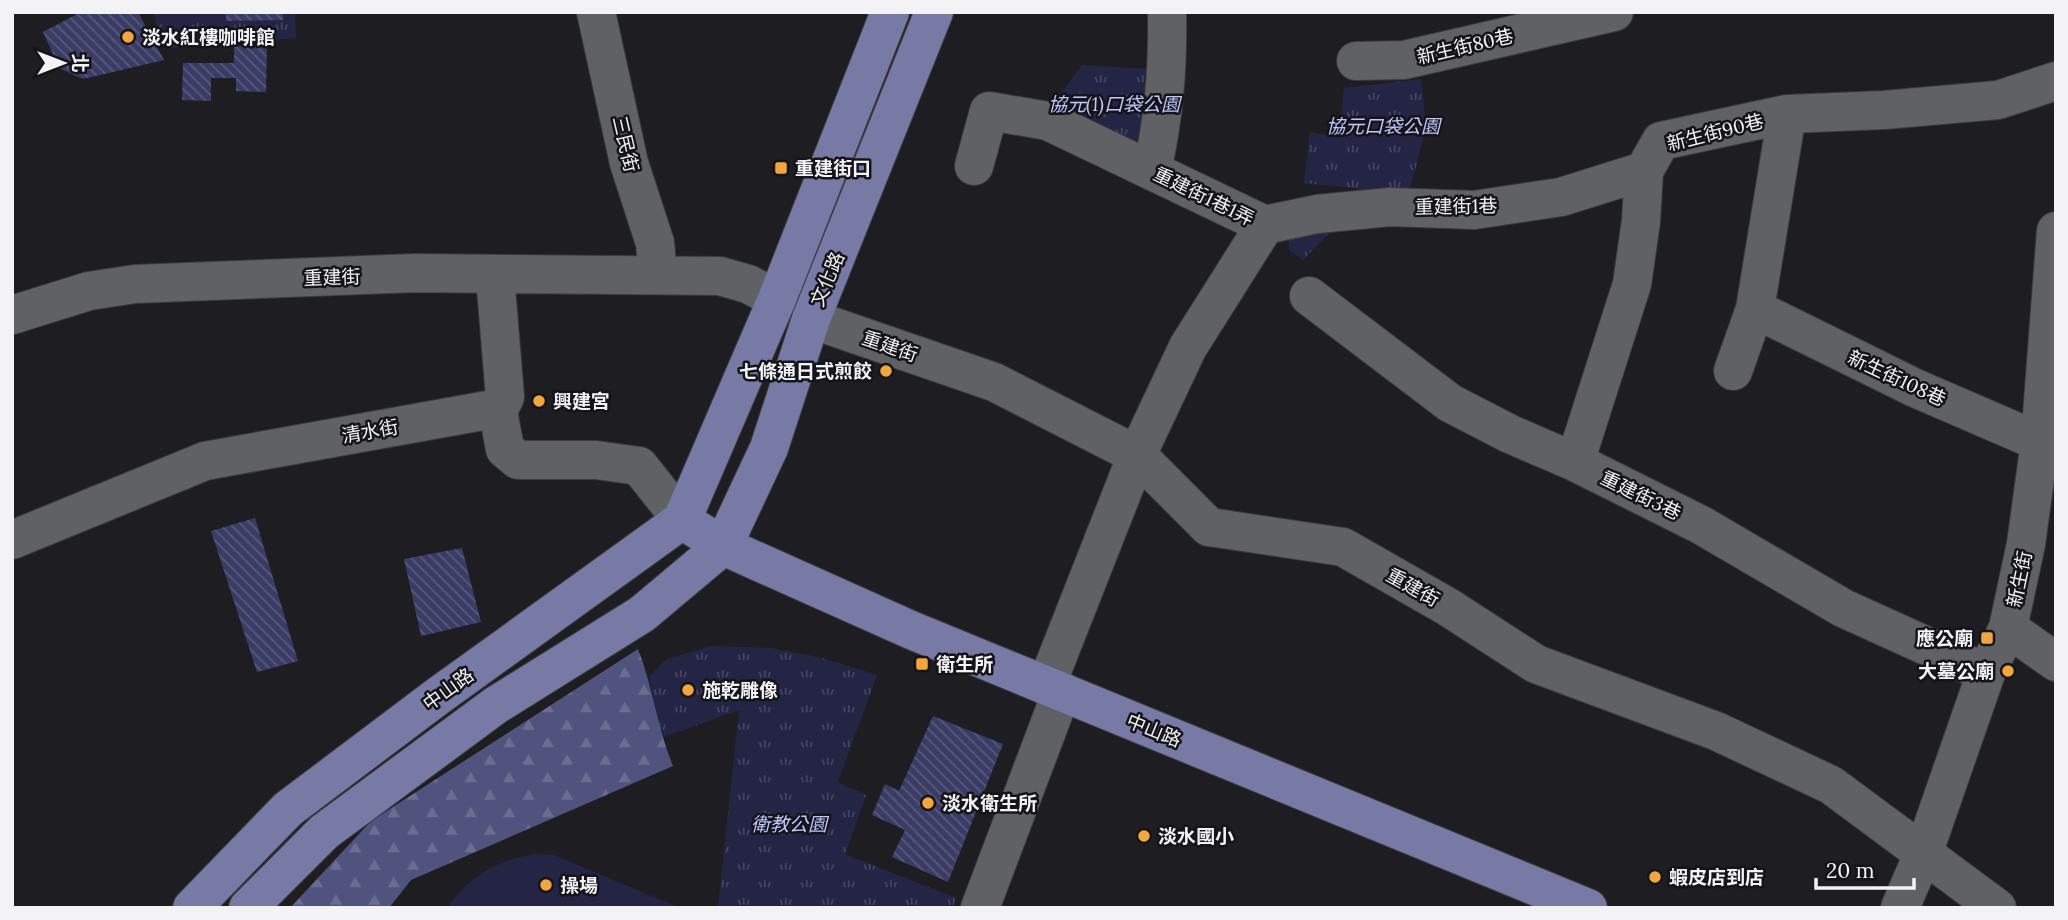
<svg xmlns="http://www.w3.org/2000/svg" width="2068" height="920" viewBox="0 0 2068 920" font-family="Lora,'Noto Sans TC',serif">
  <style>
    .grass { fill: url(#grass-tufts) }
    .forest { fill: url(#forest-firs) }
    .garden { fill: #242545 }
    .building { fill: url(#building-back-hatch) }
    .lines { fill: none; stroke-linecap: round; stroke-linejoin: round }
    .minor-casing { stroke: #3c3c3f; stroke-width: 40 }
    .major-casing { stroke: #3c3c3f; stroke-width: 40 }
    .minor { stroke: #606165; stroke-width: 38 }
    .major { stroke: #777aa4; stroke-width: 38 }
    .poi-dot { fill: #f1a640; stroke: #151519; stroke-width: 2.5 }
    .labels { text-anchor: middle; dominant-baseline: central; stroke-width: 5; stroke-linejoin: round; paint-order: stroke }
    .poi-label { font-size: 19px; font-weight: bold; fill: #f3f3f6; stroke: #151519; text-anchor: start }
    .street-label { font-size: 19px; fill: #f3f3f6; stroke: #151519 }
    .park-label { font-size: 19px; font-style: italic; fill: #c0c6fe; stroke: #151519 }
  </style>
  <defs>
    <pattern id="grass-tufts" width="24" height="20" patternUnits="userSpaceOnUse" patternTransform="scale(1.75)"><rect width="24" height="20" fill="#242545"/><path d="M3 7l-1-3M5 7V3M7 7l1-3M15 17l-1-3M17 17v-4M19 17l1-3" fill="none" stroke="#444560"/></pattern>
    <pattern id="forest-firs" width="22" height="20" patternUnits="userSpaceOnUse" patternTransform="scale(1.75)"><rect width="22" height="20" fill="#50537d"/><path d="M5 1l3.5 6h-7zM16 11l3.5 6h-7z" fill="#6a6c90"/></pattern>
    <pattern id="building-back-hatch" width="6" height="6" patternUnits="userSpaceOnUse" patternTransform="scale(1.75)"><rect width="6" height="6" fill="#3a3c65"/><path d="M-1 5l2 2M0 0l6 6M5-1l2 2" fill="none" stroke="#57597c"/></pattern>
  </defs>
  <rect width="100%" height="100%" fill="#1e1e22"/>
  <path class="grass" d="M152,12H295L296,38L167,48Z
    M1082,65L1152,69L1138,158L1052,115L1062,92Z
    M1421,79L1426,127L1409,194L1304,183L1310,132L1339,138L1344,88Z
    M1347,219L1330,232L1303,260L1289,250V228Z
    M711,646L772,648L822,658L877,675L838,782L866,795L845,854L956,898L953,908H718L739,710L661,738L649,677L667,659Z"/>
  <path class="forest" d="M638,649C653,687 657,728 673,766L411,880L389,908H290L371,821Z"/>
  <path class="garden" d="M537,854L554,855L680,908H447C469,876 499,858 537,854Z"/>
  <path class="building" d="M81,12H138L164,60L83,79L59,68L43,32Z
    M226,12H283V20L226,21Z
    M234,46L267,47L266,92L236,91V78H211V101L182,100L183,63H234Z
    M255,518L298,661L257,672L211,531Z
    M462,548L481,622L421,636L404,559Z
    M933,716L1003,744L948,882L892,857L905,830L872,815L885,784L899,791Z"/>
  <g class="lines">
    <g class="minor-casing">
      <path id="minor" d="M596,12L629,163L655,243L658,275
        M1356,61L1404,60L1614,12
        M974,166L989,111L1048,121L1265,225L1188,347L1137,455L1046,686
        M1152,171C1164,116 1168,69 1167,12
        M1265,225L1317,214L1390,207L1474,210L1561,197L1644,171
        M495,276L505,397L498,411
        M1309,296L1450,403L1510,434L1575,462L1701,525L1843,608L1986,673
        M1755,309L1915,388L2040,442
        M12,315L89,291L135,284L415,273L720,276L748,284L777,299
        M811,319L994,382L1137,455L1209,527L1343,547L1448,607L1536,664L1716,731L1831,785L1997,908
        M1733,371L1755,309L1787,114
        M1575,462L1632,284L1641,221L1644,171L1661,141L1787,114L1884,110L1998,100L2056,81
        M12,540L205,461L488,410L498,411L505,449L518,460H596L639,466L682,520
        M2008,628L2056,662
        M980,908L1062,691
        M1900,908L1923,854L1986,673L2008,628L2026,544L2040,442L2056,231"/>
    </g>
    <g class="major-casing">
      <path id="major" d="M682,520L723,546L911,630L1588,908
        M682,520L777,299L890,12
        M192,908L288,809L438,696L682,520
        M248,908L324,832L496,705L642,614L723,546L769,448L811,319L934,12"/>
    </g>
    <use href="#minor" class="minor"/>
    <use href="#major" class="major"/>
  </g>
  <g class="poi-dot">
    <circle cx="128" cy="37" r="7"/>
    <rect x="774" y="161" width="14" height="14" rx="3.5"/>
    <circle cx="886" cy="371" r="7"/>
    <circle cx="539" cy="401" r="7"/>
    <rect x="1980" y="631" width="14" height="14" rx="3.5"/>
    <rect x="915" y="657" width="14" height="14" rx="3.5"/>
    <circle cx="2008" cy="671" r="7"/>
    <circle cx="688" cy="690" r="7"/>
    <circle cx="928" cy="803" r="7"/>
    <circle cx="1144" cy="836" r="7"/>
    <circle cx="1655" cy="877" r="7"/>
    <circle cx="546" cy="885" r="7"/>
  </g>
  <g class="labels">
    <g class="poi-label">
      <text x="142" y="37">淡水紅樓咖啡館</text>
      <text x="795" y="168">重建街口</text>
      <text x="872" y="371" text-anchor="end">七條通日式煎餃</text>
      <text x="553" y="401">興建宮</text>
      <text x="1973" y="638" text-anchor="end">應公廟</text>
      <text x="936" y="664">衛生所</text>
      <text x="1994" y="671" text-anchor="end">大墓公廟</text>
      <text x="702" y="690">施乾雕像</text>
      <text x="942" y="803">淡水衛生所</text>
      <text x="1158" y="836">淡水國小</text>
      <text x="1669" y="877">蝦皮店到店</text>
      <text x="560" y="885">操場</text>
    </g>
    <g class="street-label">
      <text transform="translate(1465 46) rotate(-13)">新生街80巷</text>
      <text transform="translate(1715 132) rotate(-14)">新生街90巷</text>
      <text transform="translate(626 144) rotate(77)">三民街</text>
      <text transform="translate(1204 196) rotate(26)">重建街1巷1弄</text>
      <text transform="translate(1456 206) rotate(-1)">重建街1巷</text>
      <text transform="translate(332 277) rotate(-2)">重建街</text>
      <text transform="translate(827 279) rotate(-67)">文化路</text>
      <text transform="translate(890 346) rotate(19)">重建街</text>
      <text transform="translate(1897 378) rotate(25)">新生街108巷</text>
      <text transform="translate(370 431) rotate(-10)">清水街</text>
      <text transform="translate(1641 495) rotate(26)">重建街3巷</text>
      <text transform="translate(2019 579) rotate(-78)">新生街</text>
      <text transform="translate(1413 587) rotate(29)">重建街</text>
      <text transform="translate(448 689) rotate(-36)">中山路</text>
      <text transform="translate(1154 730) rotate(22)">中山路</text>
    </g>
    <g class="park-label">
      <text x="1114" y="104">協元(1)口袋公園</text>
      <text x="1383" y="126">協元口袋公園</text>
      <text x="789" y="824">衛教公園</text>
    </g>
  </g>
  <rect width="2068" height="920" fill="none" stroke="#f3f3f6" stroke-width="28"/>
  <g transform="translate(63 63) rotate(90)" stroke="#151519" stroke-width="5" paint-order="stroke">
  <path d="M0-5L12 26L0 18L-12 26Z" fill="#f3f3f6"/>
  <text y="-10" font-size="19" font-weight="bold" text-anchor="middle" fill="#f3f3f6">北</text>
  </g>
  <path d="M1816 878v10h98v-10" fill="none" stroke="#f3f3f6" stroke-width="3.5"/>
  <text x="1826" y="878" font-size="21" fill="#f3f3f6" stroke="#151519" stroke-width="5" paint-order="stroke">20 m</text>
</svg>
